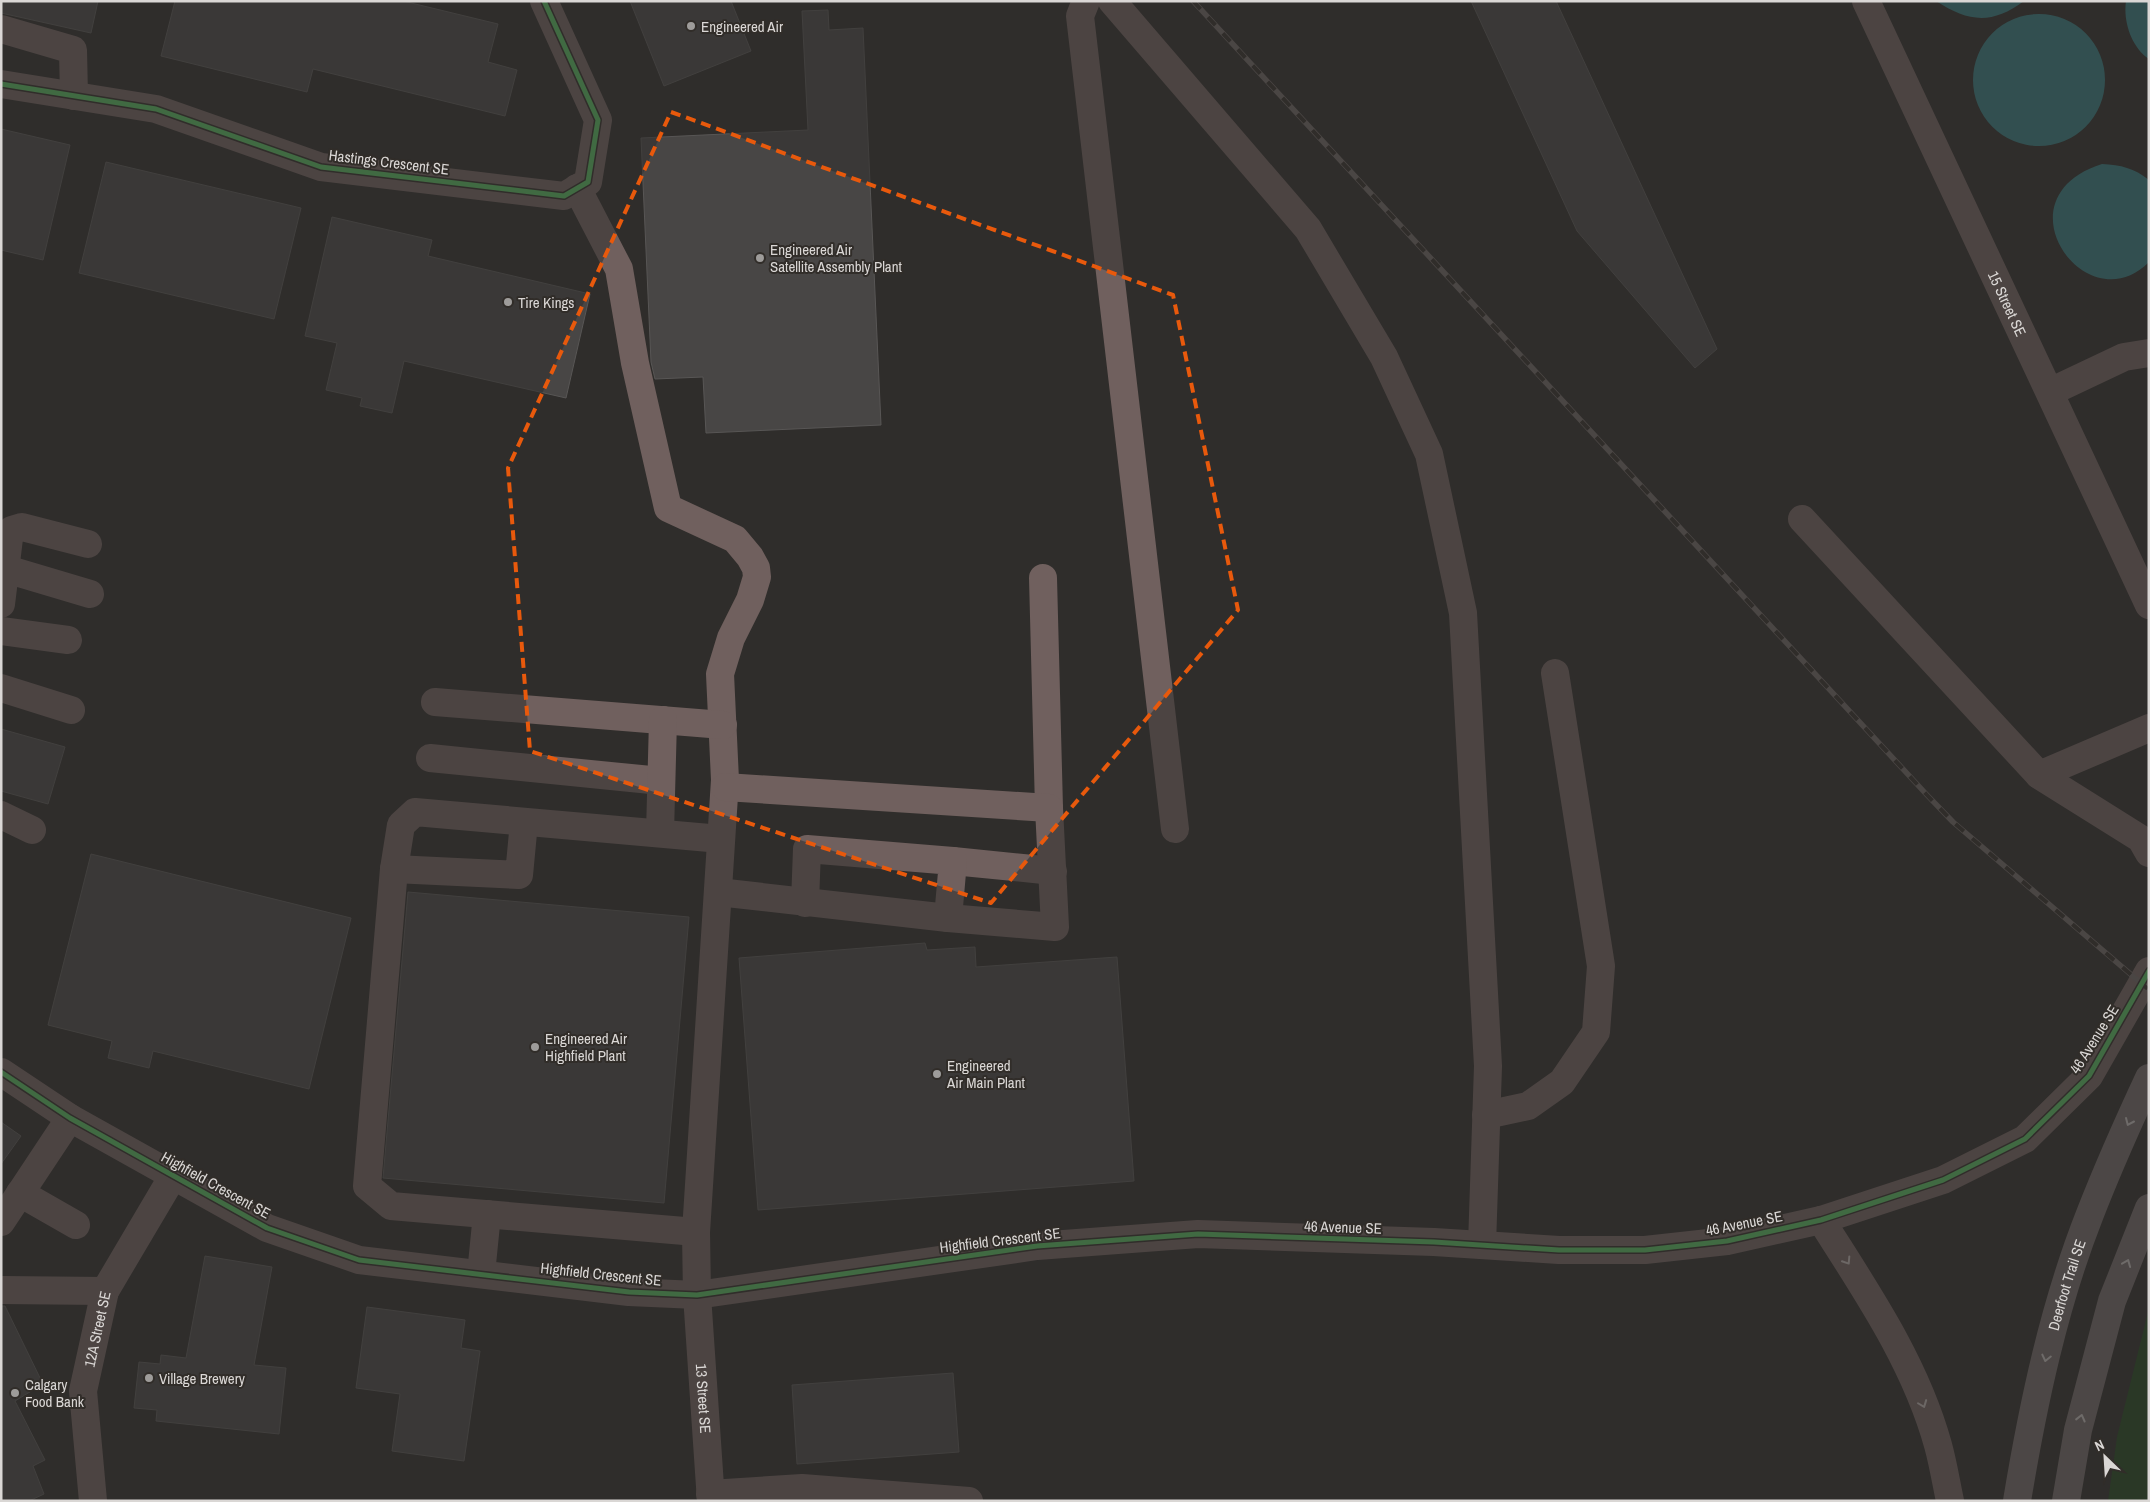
<svg xmlns="http://www.w3.org/2000/svg" width="2150" height="1502" viewBox="0 0 2150 1502" font-family="'Archivo Narrow',sans-serif">
  <style>
    .green { fill: #254620 }
    .water { fill: #36787c }
    .building { fill: #484645; stroke: #585655 }
    .lines { fill: none; stroke-linecap: round; stroke-linejoin: round }
    .minor { stroke: #70605e; stroke-width: 28 }
    .highway { stroke: #706766; stroke-width: 28 }
    .rail-casing { stroke: #6c6462; stroke-width: 5.5 }
    .rail { stroke: #312d29; stroke-width: 4; stroke-dasharray: 11; stroke-linecap: butt }
    .cycleway-casing { stroke: #312d29; stroke-width: 8 }
    .cycleway { stroke: #56b35d; stroke-width: 5 }
    .oneway { stroke: #bab5b4 }
    .oneway2 { stroke: #b5adab }
    .marked { fill: none; stroke: #e8590c; stroke-width: 4; stroke-dasharray: 10 6; stroke-linejoin: round }
    .poi-dot { fill: #9e9c9a; stroke: #312d29; stroke-width: 2 }
    .labels { text-anchor: middle; dominant-baseline: central; stroke-width: 4; stroke-linejoin: round; paint-order: stroke }
    .poi-label { font-size: 15px; fill: #dad7d5; stroke: #312d29; text-anchor: start }
    .street-label { font-size: 15px; fill: #dad7d5; stroke: #312d29 }
  </style>
  <rect width="100%" height="100%" fill="#2f2d2b"/>
  <path class="green" d="M2149,1308V1501H2108L2117,1437Z"/>
  <path class="water" d="M1936,1H2024C1992,25 1968,22 1936,1Z
    M2126,1H2149V59C2131,47 2123,21 2126,1Z
    M1973 80a66 66 0 1 1 132 0a66 66 0 1 1-132 0Z
    M2102,164C2121,165 2134,168 2149,180V262C2087,325 1995,198 2102,164Z"/>
  <path class="building" d="M1,1H98L91,33L1,13Z
    M175,1H403L498,24L488,62L517,70L505,116L313,69L307,92L161,56Z
    M630,1H731L751,51L664,86Z
    M1471,1H1556L1717,349L1695,368L1577,231Z
    M828,10L829,30L863,28L881,425L706,433L703,377L655,379L651,362L641,138L808,130L802,11Z
    M1,129L70,145L43,260L1,250Z
    M106,162L301,208L274,319L79,273Z
    M332,217L432,240L428,256L590,294L566,398L404,361L392,413L360,406L362,398L326,390L337,343L305,336Z
    M1,729L65,747L48,804L1,791Z
    M91,854L351,918L309,1089L153,1051L149,1068L108,1058L112,1041L48,1025Z
    M408,892L689,917L664,1203L383,1178Z
    M925,943L927,950L975,947L976,967L1117,957L1134,1181L758,1210L739,958Z
    M1,1122L21,1136L1,1164Z
    M205,1256L272,1267L254,1365L286,1368L279,1434L156,1421L157,1410L134,1408L139,1362L160,1364L161,1355L186,1358Z
    M1,1306H5L43,1384L15,1401L45,1460L33,1466L44,1494L29,1501H1Z
    M367,1307L465,1320L461,1348L480,1351L464,1461L392,1451L400,1394L356,1388Z
    M953,1373L959,1452L797,1464L792,1385Z"/>
  <g class="lines">
    <g class="minor">
      <path d="M1086,1L1080,16L1175,829"/>
      <path d="M1112,1L1308,229L1384,357L1429,454L1463,613L1488,1066L1482,1245"/>
      <path id="s1" d="M1866,1L2149,605"/>
      <path d="M1,29L73,50L74,96"/>
      <path d="M1,84L156,109L321,167L564,196L588,182L598,120L544,1"/>
      <path id="s2" d="M577,188L619,269L635,363L668,508L735,539L750,557L756,568L757,577L750,600L731,638L720,674L725,780L696,1232L697,1295L711,1501"/>
      <path d="M2050,392L2124,357L2149,353"/>
      <path d="M1802,519L2039,775L2141,839L2149,853"/>
      <path d="M6,569L90,594"/>
      <path d="M1043,578L1049,808"/>
      <path d="M1,604L9,538L12,530L22,527L88,544"/>
      <path d="M1,631L68,640"/>
      <path d="M1,688L71,710"/>
      <path d="M435,702L723,725"/>
      <path d="M430,758L661,781"/>
      <path d="M2039,775L2149,728"/>
      <path d="M1,815L32,830"/>
      <path d="M660,833L663,720"/>
      <path d="M953,861L1053,871"/>
      <path d="M394,869L519,875L524,822"/>
      <path d="M718,892L948,918L1055,927L1049,808L725,787"/>
      <path d="M805,903L807,849L953,861L948,918"/>
      <path d="M1,1072L70,1118L267,1228L359,1260L629,1292L697,1295L1037,1246L1198,1234L1434,1242L1559,1250H1645L1727,1241L1821,1220L1943,1180L2025,1139L2089,1076L2149,971"/>
      <path d="M1486,1115L1528,1106L1562,1082L1596,1032L1601,966L1555,673"/>
      <path d="M20,1193L76,1225"/>
      <path d="M1821,1220C1866,1291 1915,1362 1938,1445C1943,1463 1946,1482 1950,1501"/>
      <path d="M1,1222L70,1118"/>
      <path d="M696,1232L391,1206L367,1186L394,869L401,825L415,812L721,839"/>
      <path d="M481,1274L487,1214"/>
      <path d="M1,1290L105,1291"/>
      <path d="M710,1494L802,1488L969,1501"/>
      <path id="s3" d="M93,1501L83,1391L105,1291L173,1176"/>
    </g>
    <g class="highway">
      <path id="s4" d="M2017,1501C2033,1404 2054,1305 2090,1214C2108,1168 2128,1123 2149,1078"/>
      <path d="M2066,1501L2078,1430L2112,1301L2149,1208"/>
    </g>
    <g class="rail-casing">
      <path id="rail" d="M1193,1L1927,795L1953,822L2149,990"/>
    </g>
    <use href="#rail" class="rail"/>
    <g class="cycleway-casing">
      <path id="cycleway" d="M1,84L156,109L321,167L564,196L588,182L598,120L544,1
        M1,1072L70,1118L267,1228L359,1260L629,1292L697,1295L1037,1246L1198,1234L1434,1242L1559,1250H1645L1727,1241L1821,1220L1943,1180L2025,1139L2089,1076L2149,971"/>
    </g>
    <use href="#cycleway" class="cycleway"/>
  </g>
  <defs><path id="oneway-chevron" d="M-2-3.5L2.5 0L-2 3.5" fill="none" stroke-width="1.6" stroke-linecap="round" stroke-linejoin="round" transform="scale(1.25)"/></defs>
  <g class="oneway">
    <use href="#oneway-chevron" transform="translate(2129 1122) rotate(114)"/>
    <use href="#oneway-chevron" transform="translate(2127 1263) rotate(-68)"/>
    <use href="#oneway-chevron" transform="translate(2046 1358) rotate(103)"/>
    <use href="#oneway-chevron" transform="translate(2081 1418) rotate(-76)"/>
  </g>
  <g class="oneway2">
    <use href="#oneway-chevron" transform="translate(1847 1261) rotate(57)"/>
    <use href="#oneway-chevron" transform="translate(1923 1404) rotate(69)"/>
  </g>
  <path d="M0 0H2150V1502H0ZM671,112L1173,295L1238,610L991,903L530,751L508,468Z" fill="#2f2d2b" fill-opacity=".55" fill-rule="evenodd"/>
  <path class="marked" d="M671,112L1173,295L1238,610L991,903L530,751L508,468Z"/>
  <g class="poi-dot">
    <circle cx="691" cy="26" r="5"/>
    <circle cx="760" cy="258" r="5"/>
    <circle cx="508" cy="302" r="5"/>
    <circle cx="535" cy="1047" r="5"/>
    <circle cx="937" cy="1074" r="5"/>
    <circle cx="149" cy="1378" r="5"/>
    <circle cx="15" cy="1393" r="5"/>
  </g>
  <g class="labels">
    <g class="poi-label">
      <text x="701" y="26">Engineered Air</text>
      <text x="770" y="249">Engineered Air<tspan x="770" dy="17">Satellite Assembly Plant</tspan></text>
      <text x="518" y="302">Tire Kings</text>
      <text x="545" y="1038">Engineered Air<tspan x="545" dy="17">Highfield Plant</tspan></text>
      <text x="947" y="1065">Engineered<tspan x="947" dy="17">Air Main Plant</tspan></text>
      <text x="159" y="1378">Village Brewery</text>
      <text x="25" y="1384">Calgary<tspan x="25" dy="17">Food Bank</tspan></text>
    </g>
    <g class="street-label">
      <text transform="translate(389 162) rotate(7)">Hastings Crescent SE</text>
      <text stroke="none"><textPath href="#s1" startOffset="334">15 Street SE</textPath></text>
      <text transform="translate(2094 1039) rotate(-58)">46 Avenue SE</text>
      <text transform="translate(216 1185) rotate(29)">Highfield Crescent SE</text>
      <text transform="translate(1744 1223) rotate(-11)">46 Avenue SE</text>
      <text transform="translate(1343 1227) rotate(2)">46 Avenue SE</text>
      <text transform="translate(1000 1240) rotate(-7)">Highfield Crescent SE</text>
      <text transform="translate(601 1274) rotate(6)">Highfield Crescent SE</text>
      <text stroke="none"><textPath href="#s4" startOffset="222">Deerfoot Trail SE</textPath></text>
      <text stroke="none"><textPath href="#s3" startOffset="174">12A Street SE</textPath></text>
      <text stroke="none"><textPath href="#s2" startOffset="1284">13 Street SE</textPath></text>
    </g>
  </g>
  <rect width="2150" height="1502" fill="none" stroke="#dad7d5" stroke-width="5"/>
  <g transform="translate(2105 1457) rotate(335)" stroke="#312d29" stroke-width="4" paint-order="stroke">
  <path d="M0-4L9 19L0 12L-9 19Z" fill="#dad7d5"/>
  <text y="-8" font-size="14" font-weight="bold" text-anchor="middle" fill="#dad7d5">N</text>
  </g>
</svg>
